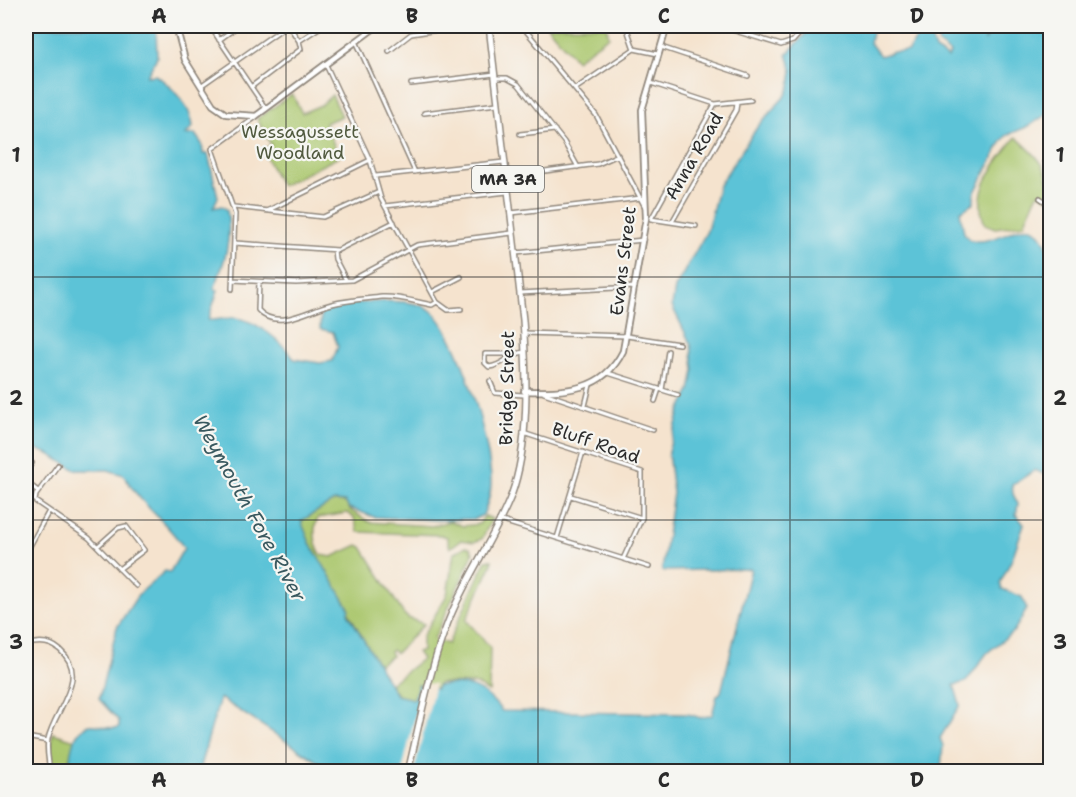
<svg xmlns="http://www.w3.org/2000/svg" width="1076" height="797" viewBox="0 0 1076 797" font-family="'Shantell Sans',sans-serif">
  <style>
    .green { fill: #abc76e; stroke: #6b794c; stroke-width: 1.5 }
    .water { fill: #5bc3d7; stroke: #437781; stroke-width: 1.5 }
    .pier { fill: #f5e3ce }
    .lines { fill: none; stroke-linecap: round; stroke-linejoin: round }
    .street-casing { stroke: #90877c; stroke-width: 6 }
    .secondary-casing { stroke: #90877c; stroke-width: 8 }
    .primary-casing { stroke: #90877c; stroke-width: 8 }
    .street { stroke: #fff; stroke-width: 3 }
    .secondary { stroke: #fff; stroke-width: 4.5 }
    .primary { stroke: #fff; stroke-width: 5 }
    .rail { stroke: #2b2b2b; stroke-width: 1.5; stroke-dasharray: 9 4.5; stroke-linecap: butt }
    .grid { fill: none; stroke: #2b2b2b; stroke-width: 1.5; stroke-opacity: 0.55 }
    .labels { text-anchor: middle; dominant-baseline: central; stroke-width: 4.5; stroke-linejoin: round; paint-order: stroke }
    .shield { fill: #f6f6f2; stroke: #686867; stroke-width: 1.5 }
    .shield-label { font-size: 16px; font-weight: bold; fill: #2b2b2b }
    .park-label { font-size: 18px; fill: #515a3f; stroke: #f6f6f2 }
    .street-label { font-size: 18px; fill: #2b2b2b; stroke: #f6f6f2 }
    .water-label { font-size: 20px; font-style: italic; fill: #39595f; stroke: #f6f6f2 }
    .neatline { fill: none; stroke: #2b2b2b; stroke-width: 2 }
    .grid-label { font-size: 20px; text-anchor: middle; font-weight: bold; fill: #2b2b2b }
  </style>
  <rect width="100%" height="100%" fill="#f6f6f2"/>
  <filter id="ink" filterUnits="userSpaceOnUse"><feTurbulence type="fractalNoise" baseFrequency=".0167" numOctaves="2"/><feDisplacementMap in="SourceGraphic" scale="12" xChannelSelector="R" yChannelSelector="G"/><feConvolveMatrix kernelMatrix="1 2 1 2 8 2 1 2 1" color-interpolation-filters="sRGB"/></filter>
  <filter id="wash" filterUnits="userSpaceOnUse"><feTurbulence type="fractalNoise" baseFrequency=".008" numOctaves="4" result="noise"/><feDisplacementMap in="SourceGraphic" scale="24" xChannelSelector="R" yChannelSelector="G"/><feGaussianBlur stdDeviation="1.35" result="paint"/><feColorMatrix in="noise" values="0 0 0 0 0 0 0 0 0 0 0 0 0 0 0 0 0 1.4 0 .05"/><feComposite in="paint" operator="in"/></filter>
  <g filter="url(#wash)">
    <rect width="100%" height="100%" fill="#f5e3ce"/>
    <path class="green" d="M547,26H606L609,36L576,60Z
      M292,94L302,113L321,105L332,95L342,116L325,123L339,157L281,186L262,150L271,145L257,119Z
      M1016,137C1038,157 1051,167 1050,200L1038,193L1024,224L995,228L985,224C970,190 997,162 1016,137Z
      M334,501L345,502L350,510L369,522L432,526L450,521L463,526L479,524L485,516L492,519L482,539L474,542L461,540L450,548L447,537L441,535L358,532L354,518L347,513L318,518C312,528 315,546 321,555L332,557L358,545L362,547L403,613L408,618L424,624L396,653L392,650L390,652L392,656L378,665L300,525L301,521Z
      M466,546L471,548L473,554L434,639L448,644L486,560H492V564L466,620L490,647L489,692L476,684L440,683L436,689L418,685L414,700L397,695L390,684L422,659L417,652L422,650V637L447,595L454,553Z
      M53,733L75,740L69,761L71,771L52,772L50,749Z"/>
    <path class="water" d="M26,26H156L157,57L147,76L155,75C171,85 192,108 193,127L185,135L195,134L202,144L203,154H208L218,197L213,208L222,206L227,210C232,239 225,262 214,289L218,290L208,320C217,321 227,317 236,318C258,321 282,342 294,359L320,363L332,361L338,347L333,332L320,329L321,313C342,301 408,296 429,309C460,330 492,448 491,484C491,495 487,505 483,515L475,519L437,520L374,517L349,508L345,502L334,501L301,521L310,543L349,608L348,613L396,695L414,699L418,685L436,689L437,686C467,680 484,688 502,711L688,714L701,718L712,715L717,696L721,692L751,569L662,571L673,493L668,452L680,411L690,391L694,370L691,345L672,306L675,288L707,231L719,185L758,126L786,95L790,86L792,70L787,54L813,26H873L870,43L880,56L893,52L908,51L918,36L929,32L935,50L948,58L950,53L938,44L939,26H985V41L990,31L1007,26H1050V112L1029,126L1007,135L1002,141L974,194V203L960,212L964,233L970,240C1004,249 1033,198 1050,255V477L1035,470L1012,485L1013,494L1018,504L1016,515L1024,524L1012,559L1000,583L1002,589L1022,597L1027,609L1014,631L987,653L966,682L954,685L960,705L940,738L943,746L941,767L935,768V772L332,771L220,698L200,766L206,771H71C68,756 72,730 90,725C100,723 110,731 119,727V721L99,699L117,627L138,595L165,571L170,572L184,548C167,521 139,504 124,475L108,470H76L49,454L26,445Z"/>
    <path class="pier" d="M423,683L435,684L414,772L402,771Z"/>
  </g>
  <g filter="url(#ink)">
    <g class="lines">
      <g class="street-casing">
        <path id="street" d="M210,26L266,109
          M443,26L452,28L473,26
          M522,26L596,115L645,207
          M626,26L634,49
          M719,26L781,45L793,41L806,26
          M219,40L238,26
          M299,41L322,26
          M356,41L415,172
          M661,47L748,76
          M389,51L411,34L450,28
          M326,65L370,160L381,199L437,302L448,310L461,309
          M496,78H507L518,84L564,142L578,167
          M651,83L715,104L751,100
          M411,84L495,74
          M202,85L286,26
          M251,87L301,49L299,41L289,26
          M575,89L634,49L658,54
          M424,113L497,104
          M520,134L555,130
          M1050,148L1045,160L1050,176
          M376,176L504,162
          M507,176L598,164L618,155
          M1040,198L1050,205
          M385,206L507,192
          M234,207L323,217L379,192
          M269,210L370,160
          M511,213L641,198
          M651,219L715,104
          M651,219L696,226
          M672,222L736,110L737,102
          M235,243L338,250L394,222
          M334,250L335,259L346,280
          M516,253L643,240
          M233,280L296,283L352,280L417,245L512,233
          M259,282L258,310C277,332 310,309 332,304C348,300 366,299 382,297C399,296 416,302 432,305L437,302
          M232,289L235,214L212,149L256,117
          M432,292L461,277
          M520,293L635,287
          M524,333L627,336L679,344
          M511,354H485V363L489,367C505,365 509,353 525,352
          M608,373L678,395
          M490,381L495,393L524,395
          M662,390L668,351
          M544,393L653,430
          M655,401L659,389
          M585,406L590,385
          M523,433L642,472V518L623,559
          M58,465L36,495L35,501L89,538L136,586
          M26,472L32,463
          M26,482L38,491
          M571,496L642,518
          M499,520L649,567
          M1050,530L1046,543L1050,550
          M557,538L583,452
          M98,546L118,528L126,526L144,550L119,569
          M26,553L49,511
          M26,645C38,641 50,641 60,650C91,677 54,710 48,739C46,750 49,761 50,772
          M26,737L48,741"/>
      </g>
      <g class="secondary-casing">
        <path id="secondary" d="M176,26L185,60L213,105L226,114L256,116L377,26
          M524,391C565,392 603,392 623,351L646,218L642,110L667,26"/>
      </g>
      <g class="primary-casing">
        <path id="primary" d="M408,772C420,722 429,670 448,622C465,578 494,539 511,496C530,445 527,373 523,320L489,26"/>
      </g>
      <use href="#street" class="street"/>
      <use href="#secondary" class="secondary"/>
      <use href="#primary" class="primary"/>
      <path class="rail" d="M229,767L237,772"/>
    </g>
  </g>
  <path class="grid" d="M286,26V772M538,26V772M790,26V772M26,277H1050M26,520H1050"/>
  <g class="labels">
    <rect class="shield" x="472" y="166" width="72" height="26" rx="4.5"/>
    <g class="shield-label">
      <text x="508" y="179">MA 3A</text>
    </g>
    <g class="park-label">
      <text x="300" y="132">Wessagussett<tspan x="300" dy="21">Woodland</tspan></text>
    </g>
    <g class="street-label">
      <text transform="translate(694 156) rotate(-60)">Anna Road</text>
      <text transform="translate(623 261) rotate(-83)">Evans Street</text>
      <text transform="translate(507 388) rotate(-89)">Bridge Street</text>
      <text transform="translate(596 443) rotate(19)">Bluff Road</text>
    </g>
    <g class="water-label">
      <text transform="translate(250 508) rotate(61)">Weymouth Fore River</text>
    </g>
  </g>
  <rect width="1076" height="797" fill="none" stroke="#f6f6f2" stroke-width="66"/>
  <rect x="33" y="33" width="1010" height="731" class="neatline"/>
  <g class="grid-label">
    <text x="159" y="23">A</text>
    <text x="412" y="23">B</text>
    <text x="664" y="23">C</text>
    <text x="917" y="23">D</text>
    <text x="16" y="162">1</text>
    <text x="1060" y="162">1</text>
    <text x="16" y="405">2</text>
    <text x="1060" y="405">2</text>
    <text x="16" y="649">3</text>
    <text x="1060" y="649">3</text>
    <text x="159" y="787">A</text>
    <text x="412" y="787">B</text>
    <text x="664" y="787">C</text>
    <text x="917" y="787">D</text>
  </g>
</svg>
